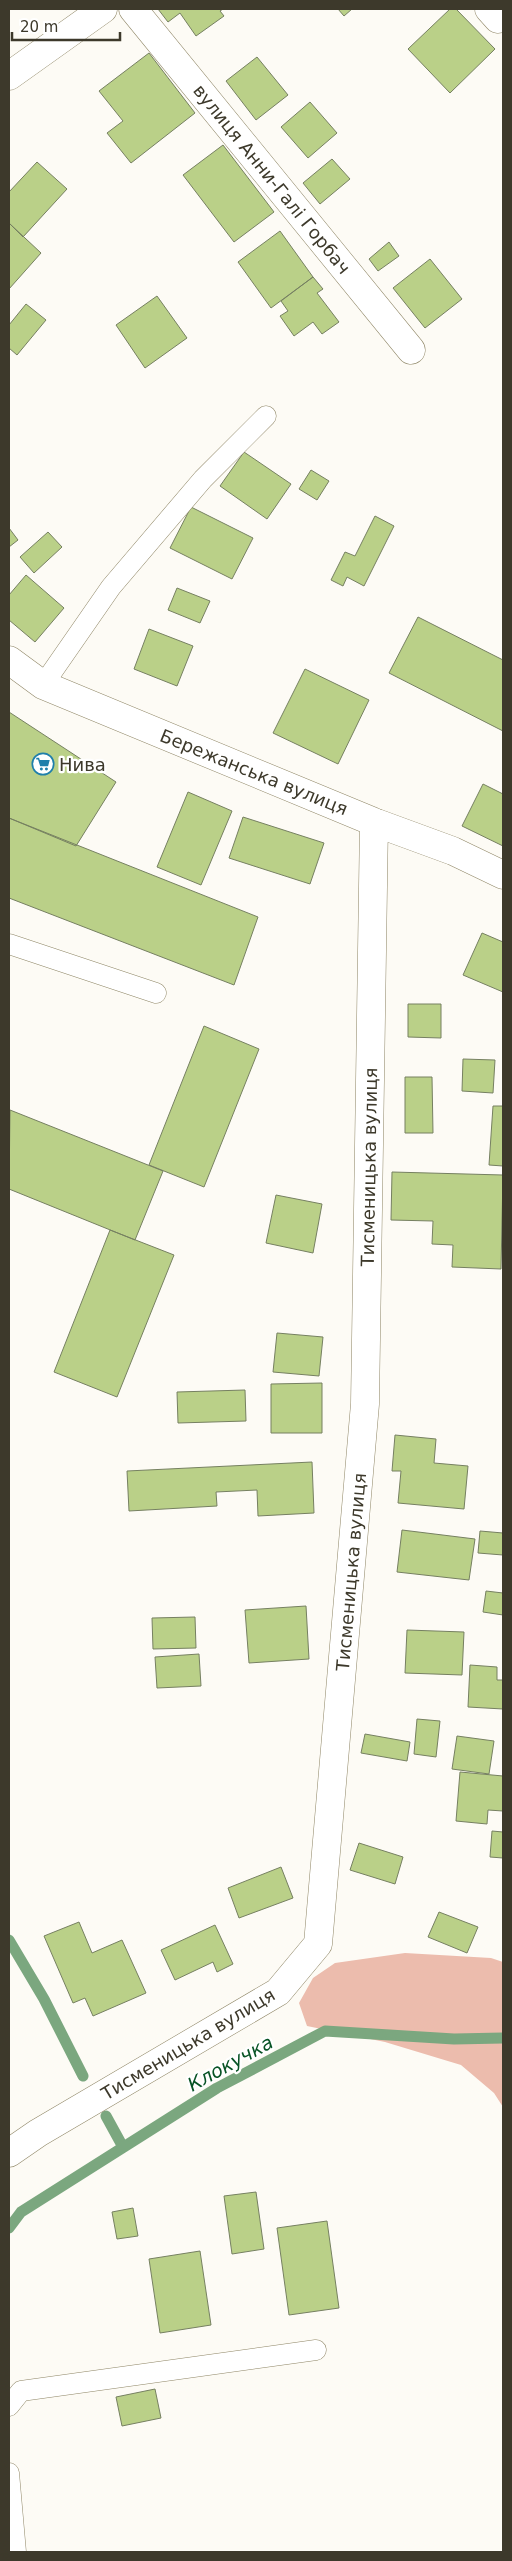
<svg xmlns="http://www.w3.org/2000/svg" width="512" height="2561" viewBox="0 0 512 2561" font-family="'DejaVu Sans',sans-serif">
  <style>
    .green { fill: #ecbcad }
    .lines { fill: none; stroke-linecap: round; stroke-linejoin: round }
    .stream { stroke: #7ba77f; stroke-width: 11 }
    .building { fill: #bad088; stroke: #768061 }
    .service-casing { stroke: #8f8666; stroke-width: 21 }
    .minor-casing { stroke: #8f8666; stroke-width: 29 }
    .service { stroke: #fff; stroke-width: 20 }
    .minor { stroke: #fff; stroke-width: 28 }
    .labels { text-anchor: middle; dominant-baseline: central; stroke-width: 4.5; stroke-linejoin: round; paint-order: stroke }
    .street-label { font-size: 18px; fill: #3d392b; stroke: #fff }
    .poi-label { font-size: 18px; fill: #3d392b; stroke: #fff; text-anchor: start }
    .water-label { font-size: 19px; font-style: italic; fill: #075325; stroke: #fff }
  </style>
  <rect width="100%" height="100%" fill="#fdfbf5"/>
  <path class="green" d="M405,1953L491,1958L503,1962V2107L494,2093L461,2065L385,2042L307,2026L299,2003L313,1978L335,1963Z"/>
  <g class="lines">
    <path class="stream" d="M9,1940L44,1999L83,2076
      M106,2116L123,2147
      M9,2228L21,2212L217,2088L325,2031L454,2039L503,2038"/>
  </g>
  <path class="building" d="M158,9H223L220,11L224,16L196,36L180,13L168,22Z
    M338,9H352L344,16Z
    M450,9H456L495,49L450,93L408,49Z
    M149,53L195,113L131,163L107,133L123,121L99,91Z
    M257,57L288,95L256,120L226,81Z
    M310,102L337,133L308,158L281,127Z
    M223,145L274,212L234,242L183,175Z
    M332,159L350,179L320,204L303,183Z
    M37,162L67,189L23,237L9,223V192Z
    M9,223L41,253L9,289Z
    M280,231L313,277L271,308L238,262Z
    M389,242L399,256L378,271L369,259Z
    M430,259L462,299L425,328L393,288Z
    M313,277L323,289L317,293L339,322L322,334L313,322L294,336L280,316L288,311L281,301Z
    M157,296L187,338L145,368L116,325Z
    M26,304L46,320L17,355L9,348V325Z
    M244,452L291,484L267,519L220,486Z
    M311,470L329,481L317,500L299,489Z
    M191,507L253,538L232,579L170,548Z
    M375,516L394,526L364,586L347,577L343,586L331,580L345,552L355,556Z
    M9,528L18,540L9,547Z
    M48,532L62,547L34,573L20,557Z
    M26,575L64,608L35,642L9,620V595Z
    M177,588L210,601L200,623L168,610Z
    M418,617L503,660V731L389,673Z
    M149,629L193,646L177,686L134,669Z
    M305,669L369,700L338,764L273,733Z
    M9,712L116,782L76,846L9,818Z
    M483,784L503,794V846L462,826Z
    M188,792L232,811L201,885L157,867Z
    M243,817L324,843L310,884L229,858Z
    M9,818L258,917L234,985L9,898Z
    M482,933L503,942V992L463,975Z
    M408,1004H441V1038L408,1037Z
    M204,1026L259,1049L204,1187L149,1165Z
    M463,1059L495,1060L493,1093L462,1091Z
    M405,1077H432L433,1133H405Z
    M493,1106H503V1166L489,1165Z
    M10,1110L163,1171L135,1240L9,1189Z
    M392,1172L503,1175L501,1269L452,1267L453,1245L432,1244L433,1221L391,1220Z
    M276,1195L322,1204L313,1253L266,1243Z
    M110,1230L174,1255L117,1397L54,1372Z
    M277,1333L323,1337L319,1376L273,1372Z
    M322,1383V1433H271V1384Z
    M245,1390L246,1421L178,1423L177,1392Z
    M395,1435L436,1439L434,1463L468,1466L464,1509L398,1503L401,1471H392Z
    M312,1462L314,1513L258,1516L257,1490L216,1492L217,1506L129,1511L127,1471Z
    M402,1530L475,1539L469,1580L397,1572Z
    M480,1531L503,1533V1555L478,1553Z
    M486,1591L503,1593V1615L483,1612Z
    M306,1606L309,1659L249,1663L245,1610Z
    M195,1617L196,1648L153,1649L152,1618Z
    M407,1630L464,1632L462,1675L405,1673Z
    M199,1654L201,1686L157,1688L155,1657Z
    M470,1665L497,1667V1680H503V1709L468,1707Z
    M417,1719L440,1721L436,1757L414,1754Z
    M365,1734L410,1742L407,1761L361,1753Z
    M457,1736L494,1741L489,1774L452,1769Z
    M460,1772L503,1776V1811L488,1810L487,1824L456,1821Z
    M492,1831L503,1832V1858L490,1857Z
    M359,1843L403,1857L395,1884L350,1870Z
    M281,1867L293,1898L239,1918L228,1888Z
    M439,1912L478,1927L467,1953L428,1937Z
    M79,1922L92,1953L122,1940L146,1993L93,2016L85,1998L73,2003L44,1936Z
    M215,1925L233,1964L217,1972L213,1962L175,1980L161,1950Z
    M256,2192L264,2249L232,2254L224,2196Z
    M133,2208L138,2236L117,2239L112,2212Z
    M327,2221L339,2308L289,2315L277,2228Z
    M200,2251L211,2325L160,2333L149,2259Z
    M155,2389L161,2418L122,2426L116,2397Z"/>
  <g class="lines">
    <g class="service-casing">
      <path id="service" d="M43,685L111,587L203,479L266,416
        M9,944L156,993
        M9,2406L21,2391L316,2350
        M9,2473L16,2552"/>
    </g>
    <g class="minor-casing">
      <path id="minor" d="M133,9L411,350
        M489,9L498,19L503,16
        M9,76L103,9
        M9,660L43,685L374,822L453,851L503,875
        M9,2153L38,2133L278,1992L318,1944L365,1404L374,822"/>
    </g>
    <use href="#service" class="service"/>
    <use href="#minor" class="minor"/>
  </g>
  <defs>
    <g id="supermarket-ring" transform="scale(1.125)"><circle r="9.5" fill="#fff" stroke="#1f7fab" stroke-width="1.5"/><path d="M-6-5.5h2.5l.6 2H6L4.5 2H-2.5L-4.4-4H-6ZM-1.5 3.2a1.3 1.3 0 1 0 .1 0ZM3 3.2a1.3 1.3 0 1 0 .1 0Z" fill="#1f7fab"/></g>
  </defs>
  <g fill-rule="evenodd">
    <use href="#supermarket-ring" x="43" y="764"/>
  </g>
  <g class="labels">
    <g class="street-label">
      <text transform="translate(272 179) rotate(51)">вулиця Анни-Галі Горбач</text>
      <text transform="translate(254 772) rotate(22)">Бережанська вулиця</text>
      <text transform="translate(369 1167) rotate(-89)">Тисменицька вулиця</text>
      <text transform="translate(351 1572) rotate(-85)">Тисменицька вулиця</text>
      <text transform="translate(188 2044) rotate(-31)">Тисменицька вулиця</text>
    </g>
    <g class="poi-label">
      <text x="59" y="764">Нива</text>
    </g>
    <g class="water-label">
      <text transform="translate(230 2063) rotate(-29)">Клокучка</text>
    </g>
  </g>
  <rect width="512" height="2561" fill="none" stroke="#3d392b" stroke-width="20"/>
  <path d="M12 32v8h108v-8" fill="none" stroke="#3d392b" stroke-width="2.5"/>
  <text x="20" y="32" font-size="15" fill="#3d392b" stroke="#ffffff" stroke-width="4" paint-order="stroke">20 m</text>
</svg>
